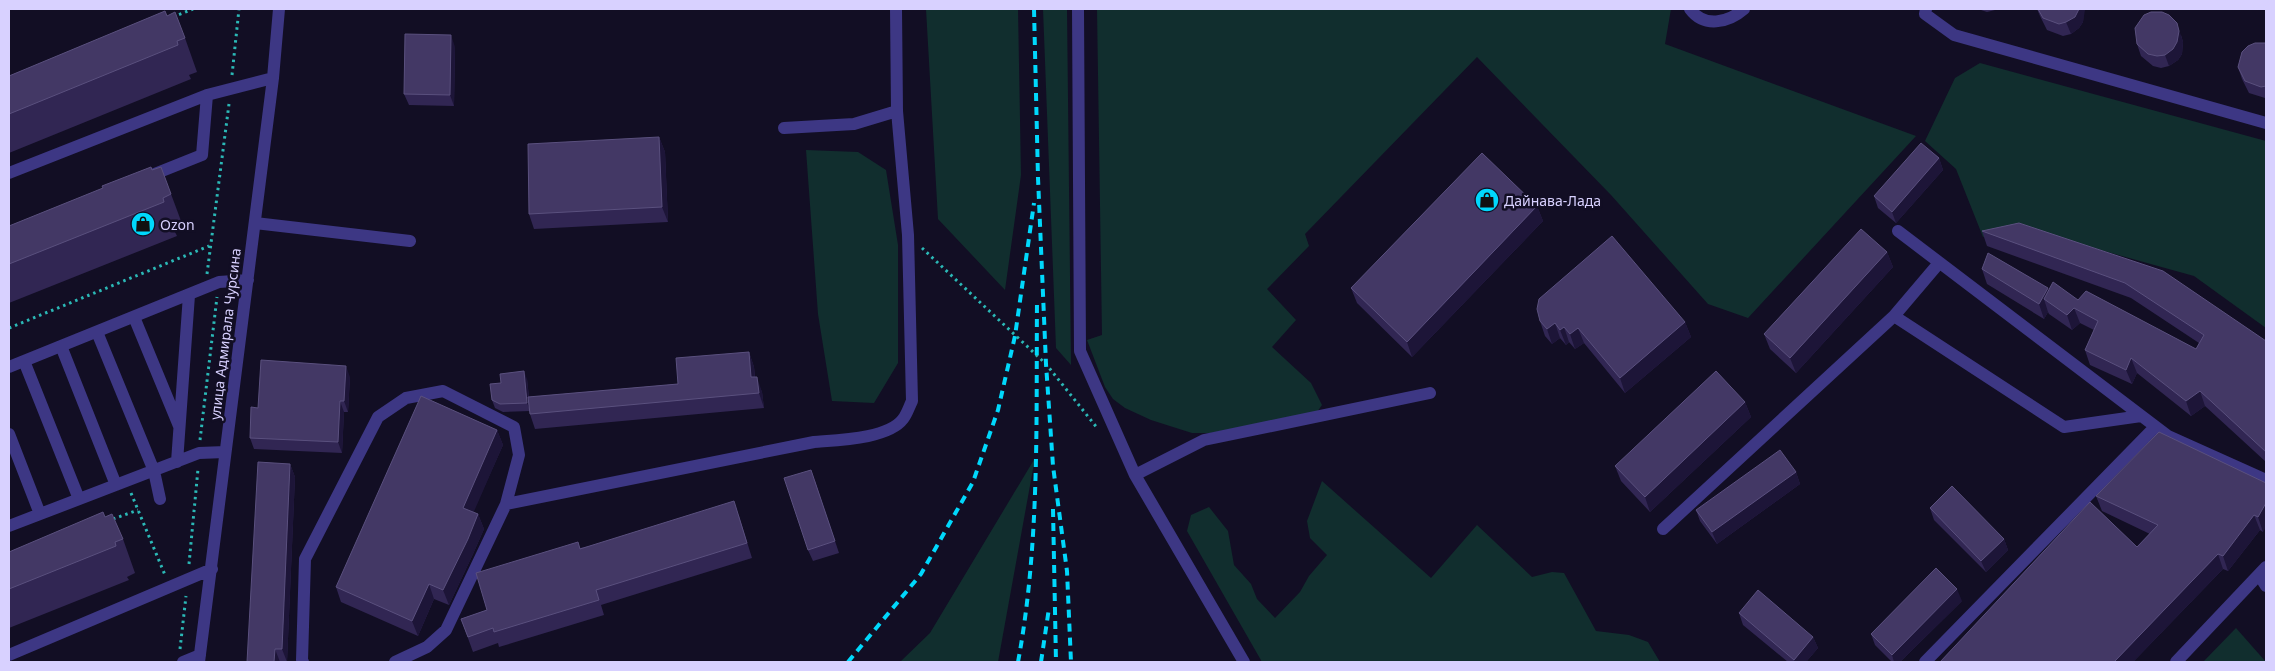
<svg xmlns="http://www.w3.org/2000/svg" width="2275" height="671" viewBox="0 0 2275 671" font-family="'Noto Sans',sans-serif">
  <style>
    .green { fill: #112e2e }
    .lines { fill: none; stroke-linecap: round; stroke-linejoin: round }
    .path { stroke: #2bb8b6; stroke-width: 3; stroke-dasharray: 2.5 4; stroke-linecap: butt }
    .minor { stroke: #3d3784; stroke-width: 12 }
    .rail { stroke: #00d8fc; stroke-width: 4; stroke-dasharray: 8 6; stroke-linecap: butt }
    .wall { fill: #312653 }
    .shaded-wall { fill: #1d1538 }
    .building { fill: #433865; stroke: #5a507e }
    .labels { text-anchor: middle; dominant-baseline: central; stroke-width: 5; stroke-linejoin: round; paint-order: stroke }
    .poi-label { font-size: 14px; fill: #d8d1ff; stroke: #120e24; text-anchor: start }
    .street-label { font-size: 14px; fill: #d8d1ff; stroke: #120e24 }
  </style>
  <rect width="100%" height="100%" fill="#120e24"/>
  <path class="green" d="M926,9H1018L1021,175L1005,290L938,219Z
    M1043,9H1067L1071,365L1056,348Z
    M1097,9H1671L1665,44L1916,136L1748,318L1708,304L1611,195L1477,57L1305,234L1309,246L1267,289L1296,320L1272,347L1311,383L1322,405L1317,412L1211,433H1192L1173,427L1151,420L1125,408L1113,399L1105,387L1087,340L1102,335Z
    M1980,63L2266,141V328L2194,276L2021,228L1983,237L1956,169L1925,141L1955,78Z
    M806,150L858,152L886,170L898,245V363L874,403L832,401L818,314Z
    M1035,458L998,662H900L930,633Z
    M1322,481L1431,578L1477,525L1532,577L1552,572L1564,573L1596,631L1629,635L1648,642L1660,662H1262L1187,531L1191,515L1209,507L1228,531L1234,565L1251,584L1257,599L1275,618L1300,592L1309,576L1327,555L1310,538L1307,521Z
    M2236,628L2266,662H2203Z"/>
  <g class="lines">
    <path class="path" d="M173,17L193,9
      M232,75L239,9
      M922,248L1046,364L1098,429
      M207,274L229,104
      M9,328L209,246
      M200,440L217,297
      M131,493L165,575
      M113,519L138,510
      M189,564L198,469
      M180,649L186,596"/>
    <path class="minor" d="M1078,9L1080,351L1135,475L1244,662
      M1690,9C1704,28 1728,23 1744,9
      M1926,9L1925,14L1954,35L2266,123
      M784,128L854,124L897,111
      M9,173L207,95L273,78
      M147,177L202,155L207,95
      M255,223L410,241
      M1898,231L2168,436L2266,480
      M1894,316L2064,427L2141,416
      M134,317L179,426
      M97,332L154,471L160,499
      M61,346L116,485
      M24,361L79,499
      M9,367L219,282L248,280
      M9,434L40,514
      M177,462L189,295
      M1135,475L1204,440L1430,393
      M506,504L814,442C837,440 888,439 903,419C907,414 909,407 912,401L908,235L897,111L896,9
      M9,526L199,453L225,452
      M1663,529L1894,316L1939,263
      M2259,575L2266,586
      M9,655L212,569
      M183,662L200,655
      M199,662L273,78L279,9
      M303,662L302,660L305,559L378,417L406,398L443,391L514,427L519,455L506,504L446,630L427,647L395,662
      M1925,662L2155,427
      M2176,662L2266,567"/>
    <path class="rail" d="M1034,9L1038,178L1046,364L1053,466L1067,571L1071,662
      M1053,509L1056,662
      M848,662L921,574L973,482L998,410L1015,336L1034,203
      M1018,662C1040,544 1036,421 1037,301
      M1041,662L1049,608"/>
  </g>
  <path class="wall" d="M1978,9H1997L1995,10L1987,12Z
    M2037,9H2084L2083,22L2079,28L2071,34L2063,36L2047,30L2040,16Z
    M167,16L185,38L197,72L189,75L191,79L9,153V76Z
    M2181,35L2183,42L2182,54L2178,60L2169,66L2161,68L2153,66L2141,56L2137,44Z
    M2266,43V98H2265L2249,93L2242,79L2238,67Z
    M455,47L454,106L409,105L404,94Z
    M659,137L665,152L668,222L534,229L529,214Z
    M1939,158L1943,170L1896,223L1878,208L1874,196Z
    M152,170L171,194L184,229L175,232L177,236L9,303V264Z
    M1537,206L1543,221L1412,357L1357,303L1351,288Z
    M2019,223L2266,341V462L2205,406L2191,416L2137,373L2132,384L2090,365L2085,350L2094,330L2080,323L2072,330L2049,314L2048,312L2044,319L1987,284L1982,269L2049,290L2078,300L2196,349L2199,343L2131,298L1987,246L1982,231Z
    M1887,252L1893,267L1796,373L1770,349L1764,334Z
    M1540,321L1685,322L1691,337L1625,393L1584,343L1575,349L1569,342L1566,345L1560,338L1552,344L1545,336Z
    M749,352L754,367L755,377L762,392L764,408L535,429L530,414V411L503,412L495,408L492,400L501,383L527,379L529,397L678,384Z
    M350,377L348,412H344L342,453L254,449L250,438L258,408Z
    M1745,402L1751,417L1650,512L1621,481L1615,466Z
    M497,430L503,445L473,512L478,514L484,529L473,554L449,605L434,599L418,636L341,602L336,587Z
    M290,464L295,477L287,662H247Z
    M1796,472L1800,484L1717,544L1700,521L1696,510Z
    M815,481L839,553L813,561L808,550Z
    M2266,483L2263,532L2260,530L2228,571L2223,569L2133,662H1940L2137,547L2150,534L2102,511L2096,496Z
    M1930,508L2004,539L2008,550L1986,572L1934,520Z
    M739,516L752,558L601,605L604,615L499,647L498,643L473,652L461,619L487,610L580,548Z
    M105,517L123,539L135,573L127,577L129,580L9,628V552Z
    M1962,601L1900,662H1892L1875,645L1871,634Z
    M1739,613L1813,637L1818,648L1806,662H1788L1743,625Z"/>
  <path class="shaded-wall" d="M2079,9H2084L2085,10L2083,22L2079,28L2071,34L2066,22Z
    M2177,23L2183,42L2182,54L2178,60L2169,66L2165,55Z
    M451,35L455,47L454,106L450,95Z
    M659,137L665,152L668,222L662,207Z
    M1939,158L1943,170L1896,223L1892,212Z
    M1537,206L1543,221L1412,357L1407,342Z
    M1887,252L1893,267L1796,373L1790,358Z
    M2048,288L2054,303L2044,299L2048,312L2044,319L2039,304Z
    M2074,308L2080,323L2072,330L2067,315Z
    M1685,322L1691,337L1625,393L1620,378Z
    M1555,323L1560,338L1552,344L1547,329Z
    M1564,327L1569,342L1566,345L1560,330Z
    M1578,328L1584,343L1575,349L1570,334Z
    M749,352L754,367L756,392L751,377Z
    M2131,358L2137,373L2132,384L2126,370Z
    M346,366L350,377L348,412L344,401Z
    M524,371L527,379L530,410L527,403Z
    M757,377L762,392L764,408L759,393Z
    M2200,391L2205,406L2191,416L2186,401Z
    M340,401L344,412L342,453L338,442Z
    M1745,402L1751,417L1650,512L1645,497Z
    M497,430L503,445L469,523L463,508Z
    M290,464L295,477L287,662L282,649Z
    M1796,472L1800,484L1717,544L1712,532Z
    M2266,503V527L2263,532L2258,517Z
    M478,514L484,529L473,554L449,605L443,590Z
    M2254,515L2260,530L2228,571L2223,556Z
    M2004,539L2008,550L1986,572L1981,561Z
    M2218,554L2223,569L2133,662H2114Z
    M429,584L434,599L418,636L412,621Z
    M1957,589L1962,601L1900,662H1894L1892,655Z
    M1813,637L1818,648L1806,662H1795L1794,660Z
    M275,649L280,662H274Z"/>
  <path class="building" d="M2038,9H2079L2075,17L2066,22L2059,24L2043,18Z
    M165,11L167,16L175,12L185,38L177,41L178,45L9,114V76Z
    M2151,12H2162L2169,15L2177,23L2179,31L2177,42L2173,49L2165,55L2157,56L2148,54L2137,44L2135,28L2144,15Z
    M405,34L451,35L450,95L404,94Z
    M2255,43H2266V86L2261,87L2245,81L2238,67L2242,52L2248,46Z
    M659,137L662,207L529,214L528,144Z
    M1921,143L1939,158L1892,212L1874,196Z
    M1482,153L1537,206L1407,342L1351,288Z
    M151,167L152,170L161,167L171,194L163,198L164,202L9,264V226L103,188L102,186Z
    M2019,223L2163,271L2266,341V452L2200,391L2186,401L2131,358L2126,370L2085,350L2098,321L2074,308L2067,315L2044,299L2053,282L2078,300L2086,291L2196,349L2204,335L2125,283L1982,231Z
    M1861,229L1887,252L1790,358L1764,334Z
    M1612,236L1685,322L1620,378L1578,328L1570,334L1564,327L1560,330L1555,323L1547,329L1540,321L1537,309L1539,299Z
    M1988,253L2048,288L2039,304L1982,269Z
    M749,352L751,377H757L759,393L530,414L528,397L678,384L676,358Z
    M261,360L346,366L344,401H340L338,442L250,438L251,407L258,408Z
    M524,371L527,403L500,404L492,400L490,384L501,383L500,374Z
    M1716,371L1745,402L1645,497L1615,466Z
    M421,396L497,430L463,508L478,514L468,539L443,590L429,584L412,621L336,587Z
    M2159,432L2266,483V503L2258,517L2254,515L2223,556L2218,554L2114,662H1940L2090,502L2137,547L2158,525L2096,496Z
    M1780,450L1796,472L1712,532L1696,510Z
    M258,462L290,464L282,649H275L274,662H247Z
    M811,470L835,541L808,550L784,478Z
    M1952,486L2004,539L1981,561L1930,508Z
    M734,501L747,543L596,590L599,600L494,632L493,628L468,637L461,619L487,610L476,573L578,542L580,549Z
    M103,512L105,517L112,514L123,539L115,542L116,546L9,589V552Z
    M1936,568L1957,589L1892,655L1871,634Z
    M1758,590L1813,637L1794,660L1739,613Z"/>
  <defs>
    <g id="shop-disc" transform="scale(1.25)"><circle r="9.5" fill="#00d8fc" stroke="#120e24"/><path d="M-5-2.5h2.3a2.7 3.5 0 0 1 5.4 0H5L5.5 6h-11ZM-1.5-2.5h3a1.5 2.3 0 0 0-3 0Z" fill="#111"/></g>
  </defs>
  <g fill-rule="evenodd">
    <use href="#shop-disc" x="1487" y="200"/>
    <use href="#shop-disc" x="143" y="224"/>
  </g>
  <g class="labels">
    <g class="poi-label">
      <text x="1504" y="200">Дайнава-Лада</text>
      <text x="160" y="224">Ozon</text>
    </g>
    <g class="street-label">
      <text transform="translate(225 334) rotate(-83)">улица Адмирала Чурсина</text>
    </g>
  </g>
  <rect width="2275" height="671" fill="none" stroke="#d8d1ff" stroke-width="20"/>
</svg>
